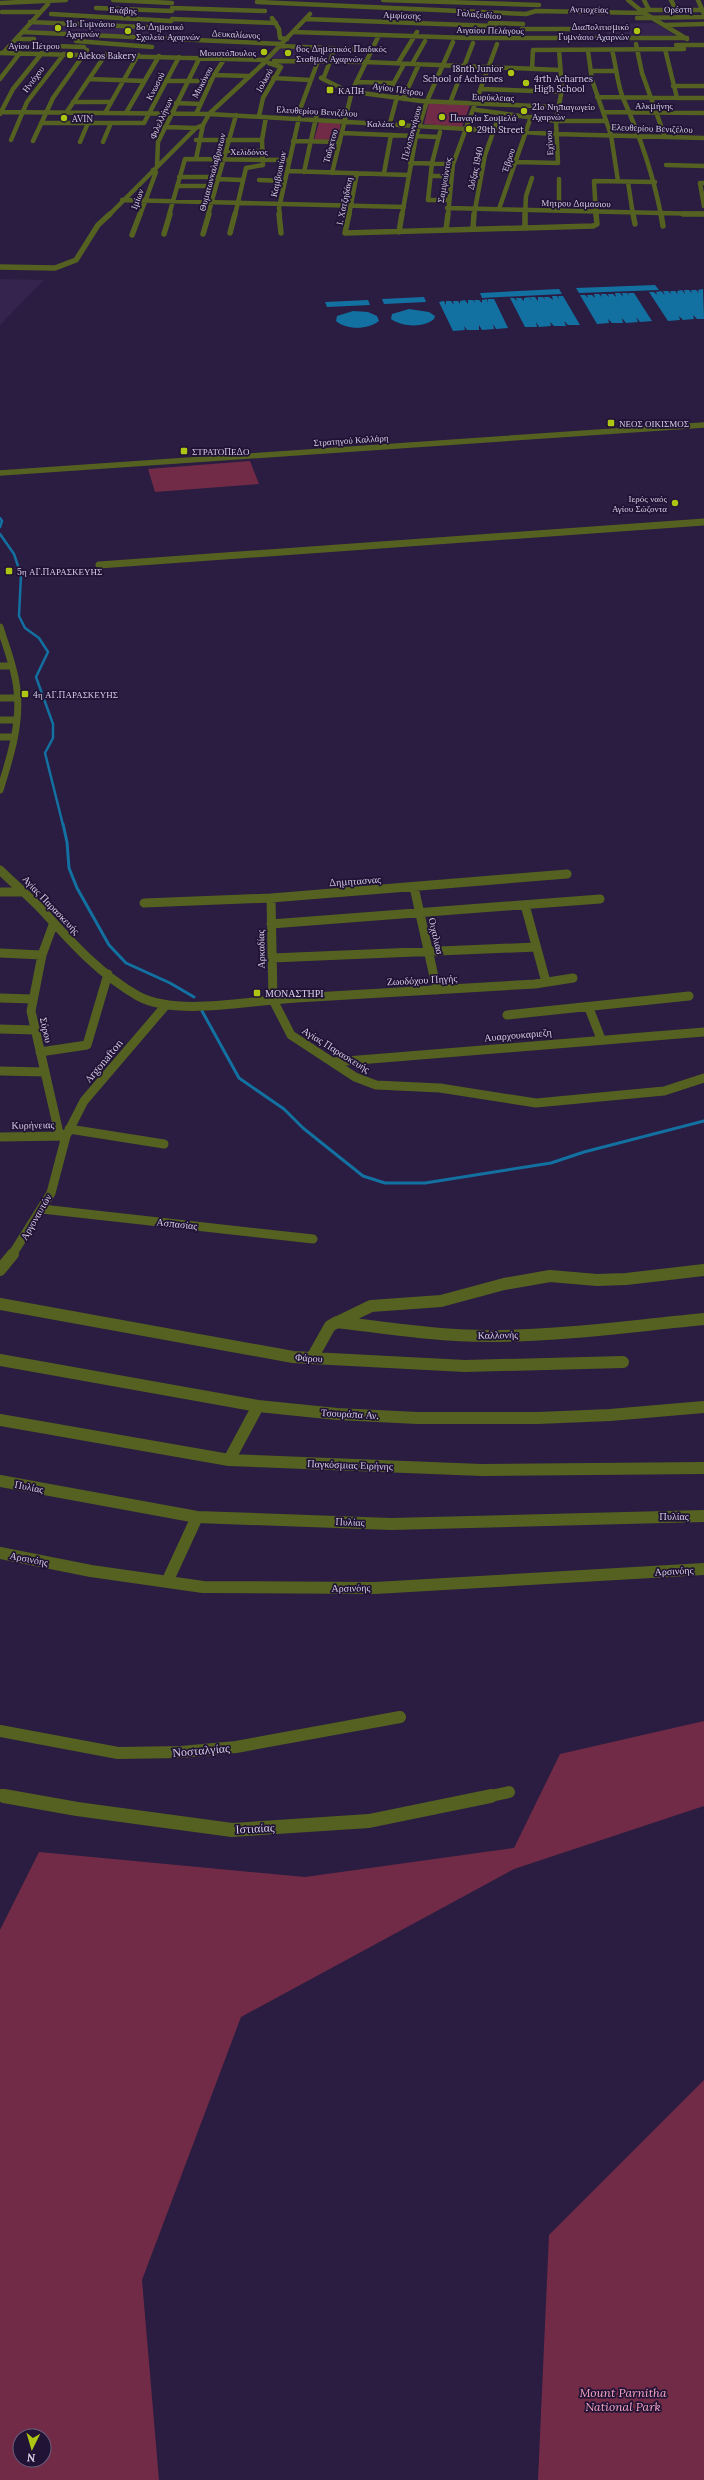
<svg xmlns="http://www.w3.org/2000/svg" width="704" height="2480" viewBox="0 0 704 2480" font-family="Lora,serif">
  <style>
    .built { fill: #34244e }
    .green { fill: #712b46; fill-rule: evenodd }
    .water { fill: #1371a2 }
    .lines { fill: none; stroke-linecap: round; stroke-linejoin: round }
    .stream-far1 { stroke: #1371a2; stroke-width: 2.5 }
    .stream { stroke: #1371a2; stroke-width: 3 }
    .minor-far5 { stroke: #556120; stroke-width: 4.5 }
    .minor-far4 { stroke: #556120; stroke-width: 5.5 }
    .minor-far3 { stroke: #556120; stroke-width: 7 }
    .minor-far2 { stroke: #556120; stroke-width: 9 }
    .minor-far1 { stroke: #556120; stroke-width: 12 }
    .minor { stroke: #556120; stroke-width: 14 }
    .poi-dot { fill: #acc613; stroke: #201336; stroke-width: 1.5 }
    .labels { text-anchor: middle; dominant-baseline: central; stroke-width: 3.5; stroke-linejoin: round; paint-order: stroke }
    .far-street-label { font-size: 9px; fill: #d5cee5; stroke: #201336 }
    .far-poi-label { font-size: 9px; fill: #d5cee5; stroke: #201336; text-anchor: start }
    .street-label { font-size: 10px; fill: #d5cee5; stroke: #201336 }
    .poi-label { font-size: 10px; fill: #d5cee5; stroke: #201336; text-anchor: start }
    .near-street-label { font-size: 12px; fill: #d5cee5; stroke: #201336 }
    .near-park-label { font-size: 12px; font-style: italic; fill: #f7a5bf; stroke: #201336 }
  </style>
  <rect width="100%" height="100%" fill="#2a1d41"/>
  <path class="built" d="M35,22L155,28L147,36L26,31Z
    M655,23L679,38H607L605,24Z
    M281,46L301,48L296,58H271Z
    M0,279L44,280L0,325Z"/>
  <path class="green" d="M429,103L470,105L462,127L424,124Z
    M319,122L341,123L337,141L314,140Z
    M250,461L259,484L155,492L148,469Z
    M704,1721V1806L514,1869L241,2017L142,2280L159,2480H0V1930L39,1852L305,1877L514,1848L560,1754ZM20,2436H44V2460H20Z
    M704,2080V2480H538L549,2235Z"/>
  <path class="water" d="M655,285L659,290L579,293L576,288Z
    M559,289L562,294L482,298L480,293Z
    M703,289L704,319H697L693,315L694,319L683,320L679,316L680,320L668,321L649,292H654L657,295L656,292L661,291L665,295L663,291H668L671,294L670,291H675L678,294L677,291L682,290L685,294L684,290H689L692,293L691,290H696L699,293L698,290Z
    M615,293H620L623,297L622,293H627L629,296L628,293H634L652,321L640,322L636,317L638,322L626,323L622,318L623,323H612L608,319L609,323L597,324L580,295H585L588,298L587,295H592L595,298L594,294H599L602,297L601,294H606L609,297L608,294H613L616,297Z
    M552,296H557L559,300L558,296H563L580,325H568L564,321L566,326H554L550,322L551,326L539,327L536,322L537,327H525L510,298H514L517,301L516,298H521L524,301V298L529,297L532,301L530,297H535L538,301V297H543L545,300L544,297H549L553,300Z
    M424,297L426,302L384,304L382,299Z
    M487,299L488,303V299H494L496,303L508,328L496,329L493,324L494,329L482,330L479,325V330H467L464,326L465,330L453,331L439,302L444,301L446,305V301H451L454,305L453,301H458L460,304V301L465,300L468,304V300H473L475,303L474,300H479L482,303V300Z
    M368,300L370,305L327,307L325,302Z
    M409,309L429,312L435,316L434,319C424,328 402,327 391,319L392,314Z
    M353,311L368,312L377,316L379,321C368,330 346,330 336,321L337,316Z"/>
  <g class="lines">
    <path class="stream-far1" d="M0,518L2,521L0,527
      M0,534L14,554L21,575L19,616L25,628L39,638L48,652L36,677L53,724V738L45,753L63,825"/>
    <path class="stream" d="M63,824L67,842L69,868L77,888L109,945L126,963L170,983L194,997
      M202,1011L239,1078L284,1109L303,1128L363,1176L385,1183H425L551,1163L584,1152L704,1121"/>
    <path class="minor-far5" d="M113,0L172,3
      M383,0L539,5
      M628,0L644,13L687,39
      M644,0L649,10
      M671,0L676,10
      M698,0L704,14
      M257,2L526,14L536,11L644,13
      M0,3L66,0
      M96,8L172,11
      M172,8L265,11
      M642,10H702
      M2,12H39
      M51,14L171,21
      M272,18L279,29L280,38L287,39
      M637,18L704,17
      M172,19L276,23
      M306,19L494,26L495,23
      M30,22L166,28
      M490,23L523,24
      M665,25L704,24
      M522,29H604
      M22,32L282,44
      M294,32L468,38H687
      M16,39H34
      M76,41L152,47
      M636,44L642,73L665,137
      M676,45H704
      M53,46L84,47
      M280,46L372,50
      M335,48L324,77L321,78L347,91L421,101L558,107
      M665,49L677,98
      M612,50C616,65 617,83 623,98C640,136 653,174 661,215
      M588,51L592,80L611,135L618,181
      M0,53L265,60
      M3,53L48,4L47,0
      M267,59L310,14
      M274,61L365,62L560,70
      M398,63L417,32
      M412,64L425,41
      M532,69L533,50L684,49
      M592,71H616
      M214,75L248,76
      M273,78L310,80
      M0,79L20,53
      M89,79L144,81
      M166,81H187
      M187,81H211
      M356,82L393,83
      M673,86H704
      M391,88L404,64
      M481,89L562,92
      M597,97L704,98
      M403,99L419,64
      M73,102H110
      M176,103L200,104
      M450,103L473,43
      M477,110L556,121H606
      M0,112L209,114L555,134L704,138
      M299,112L318,61
      M603,112L704,113
      M66,113L106,54
      M105,113L138,55
      M126,113L159,56
      M0,114L13,89L42,53
      M196,114L214,75L225,58
      M259,116L263,98L281,67L269,63
      M41,123H144L179,57
      M390,123L397,97
      M164,127L196,128
      M440,132L432,163L428,200H448
      M342,133L438,137
      M11,140L27,102L64,54
      M196,140H262
      M33,141L53,98L87,50
      M293,141L340,142
      M80,142L88,123
      M103,142L111,123
      M226,151H262
      M196,159L203,125L209,114L265,62
      M516,162L558,163L556,121L562,89L559,50
      M410,163L453,164
      M666,165L704,166
      M157,166L158,142L200,57
      M288,171L409,175
      M304,172L317,113
      M332,173L352,91L379,35
      M384,173L391,135
      M431,176H451
      M179,177H218
      M217,179L242,180
      M559,179V210
      M259,180L285,181
      M628,182L633,215
      M704,183H700L704,206
      M177,186H216
      M122,200L404,207
      M447,208L704,214
      M499,209L531,117
      M109,215L196,128L203,125
      M140,215L156,172L153,170
      M169,215L185,159L289,160
      M208,215L236,115
      M235,215L246,168L263,165L262,140L266,117
      M280,215L279,208L299,118
      M349,215L357,173
      M402,215L416,136L427,101L453,42
      M448,215L453,164L497,44
      M474,215L485,155L500,113
      M525,215L526,196L532,178
      M596,215L594,181L655,182"/>
    <path class="minor-far4" d="M279,214L281,233
      M349,214L345,233L593,226L597,224L596,214
      M633,214L635,224
      M661,214L663,226
      M683,214H704
      M525,228V214
      M473,229L474,214
      M446,230L448,214
      M399,232L402,214
      M230,233L235,214
      M164,234L170,214
      M203,234L209,214
      M132,235L140,214
      M0,267L55,268L76,260L98,225L110,214
      M0,473L704,425"/>
    <path class="minor-far3" d="M99,565L704,522
      M0,627C6,647 15,668 17,690C21,724 10,758 0,790
      M0,666H12
      M0,698H18
      M0,720H17
      M0,737H12"/>
    <path class="minor-far2" d="M0,870C14,884 30,897 44,912C72,943 101,975 138,996C176,1017 253,1000 297,998C376,993 456,989 535,984L573,978
      M414,887L437,990
      M0,892H23
      M271,898L273,1000
      M144,903L271,898L567,874
      M525,905L546,982
      M271,924L600,899
      M53,925L42,955L31,1011L59,1133L66,1136
      M0,953L42,955
      M272,958L536,947
      M0,998L33,999
      M273,1000L291,1035L355,1077L376,1085L440,1088L536,1103L664,1091L704,1078
      M589,1008L601,1039
      M507,1015L689,996
      M0,1029L35,1030
      M40,1052L87,1045L108,974
      M334,1062L704,1032
      M0,1071L45,1072
      M69,1129L164,1144
      M0,1137L66,1136
      M42,1209L313,1239
      M12,1255L51,1193L66,1136L84,1101L166,1005"/>
    <path class="minor-far1" d="M0,1270L13,1254
      M0,1304L293,1357L465,1366L623,1362
      M338,1322L371,1306L441,1301L504,1284L550,1276L597,1280L626,1279L704,1270
      M312,1358L330,1326L337,1322C387,1328 438,1336 489,1336C561,1336 632,1326 704,1319
      M0,1360L258,1406L337,1414L417,1418H538L610,1415L704,1407
      M0,1420L229,1460L482,1470L704,1468
      M229,1460L258,1406
      M0,1481L197,1517L391,1524L704,1516
      M0,1553L91,1571L203,1587L375,1588L704,1569
      M167,1582L197,1517
      M0,1731L118,1753L181,1752L236,1747L400,1717
      M0,1795L10,1797
      M486,1797L509,1792"/>
    <path class="minor" d="M4,1796L77,1809L232,1830L369,1821L491,1796"/>
  </g>
  <g class="poi-dot">
    <circle cx="58" cy="28" r="4"/>
    <circle cx="128" cy="31" r="4"/>
    <circle cx="637" cy="31" r="4"/>
    <circle cx="264" cy="52" r="4"/>
    <circle cx="288" cy="53" r="4"/>
    <circle cx="70" cy="55" r="4"/>
    <circle cx="511" cy="73" r="4"/>
    <circle cx="526" cy="83" r="4"/>
    <rect x="326" y="86" width="8" height="8" rx="2"/>
    <circle cx="524" cy="111" r="4"/>
    <circle cx="442" cy="117" r="4"/>
    <circle cx="64" cy="118" r="4"/>
    <circle cx="402" cy="123" r="4"/>
    <circle cx="469" cy="129" r="4"/>
    <rect x="607" y="419" width="8" height="8" rx="2"/>
    <rect x="180" y="447" width="8" height="8" rx="2"/>
    <circle cx="675" cy="503" r="4"/>
    <rect x="5" y="567" width="8" height="8" rx="2"/>
    <rect x="21" y="690" width="8" height="8" rx="2"/>
    <rect x="253" y="989" width="8" height="8" rx="2"/>
  </g>
  <g class="labels">
    <g class="far-street-label">
      <text transform="translate(589 9) rotate(1)">Αντιοχείας</text>
      <text transform="translate(678 9) rotate(-1)">Ορέστη</text>
      <text transform="translate(123 10) rotate(3)">Εκάβης</text>
      <text transform="translate(479 14) rotate(5)">Γαλαξειδίου</text>
      <text transform="translate(402 15) rotate(2)">Αμφίσσης</text>
      <text transform="translate(490 30) rotate(1)">Αιγαίου Πελάγους</text>
      <text transform="translate(236 34) rotate(3)">Δευκαλίωνος</text>
      <text x="34" y="45">Αγίου Πέτρου</text>
      <text transform="translate(33 79) rotate(-53)">Ηνιόχου</text>
      <text transform="translate(264 80) rotate(-61)">Ιολκού</text>
      <text transform="translate(202 82) rotate(-62)">Μυκόνου</text>
      <text transform="translate(155 86) rotate(-63)">Κνωσού</text>
      <text transform="translate(398 89) rotate(8)">Αγίου Πέτρου</text>
      <text transform="translate(493 97) rotate(2)">Ευρύκλειας</text>
      <text x="654" y="105">Αλκμήνης</text>
      <text transform="translate(317 111) rotate(3)">Ελευθερίου Βενιζέλου</text>
      <text transform="translate(161 118) rotate(-66)">Φιλελλήνων</text>
      <text transform="translate(652 128) rotate(2)">Ελευθερίου Βενιζέλου</text>
      <text transform="translate(411 133) rotate(-75)">Πελοποννήσου</text>
      <text transform="translate(549 143) rotate(-93)">Εχίνου</text>
      <text transform="translate(330 146) rotate(-75)">Ταΰγετου</text>
      <text x="249" y="151">Χελιδόνος</text>
      <text transform="translate(508 160) rotate(-72)">Έβρου</text>
      <text transform="translate(475 168) rotate(-77)">Δόξας 1940</text>
      <text transform="translate(212 172) rotate(-75)">Θυματωνκαλαβρυτων</text>
      <text transform="translate(278 174) rotate(-78)">Καμβουνίων</text>
      <text transform="translate(444 180) rotate(-80)">Σαμψούντος</text>
      <text transform="translate(137 199) rotate(-69)">Ιμίων</text>
      <text transform="translate(344 201) rotate(-78)">Ι. Χατζηδάκη</text>
      <text transform="translate(576 203) rotate(1)">Μητρου Δαμασιου</text>
      <text transform="translate(351 440) rotate(-4)">Στρατηγού Καλλάρη</text>
    </g>
    <g class="far-poi-label">
      <text x="66" y="23">11ο Γυμνάσιο<tspan x="66" dy="10">Αχαρνών</tspan></text>
      <text x="136" y="26">8ο Δημοτικό<tspan x="136" dy="10">Σχολείο Αχαρνών</tspan></text>
      <text x="629" y="26" text-anchor="end">Διαπολιτισμικό<tspan x="629" dy="10">Γυμνάσιο Αχαρνών</tspan></text>
      <text x="296" y="48">6ος Δημοτικός Παιδικός<tspan x="296" dy="10">Σταθμός Αχαρνών</tspan></text>
      <text x="256" y="52" text-anchor="end">Μουστόπουλος</text>
      <text x="78" y="55">Alekos Bakery</text>
      <text x="503" y="68" text-anchor="end">18nth Junior<tspan x="503" dy="10">School of Acharnes</tspan></text>
      <text x="534" y="78">4rth Acharnes<tspan x="534" dy="10">High School</tspan></text>
      <text x="338" y="90">ΚΑΠΗ</text>
      <text x="532" y="106">21ο Νηπιαγωγείο<tspan x="532" dy="10">Αχαρνών</tspan></text>
      <text x="450" y="117">Παναγία Σουμελά</text>
      <text x="72" y="118">AVIN</text>
      <text x="394" y="123" text-anchor="end">Καλέας</text>
      <text x="477" y="129">29th Street</text>
      <text x="619" y="423">ΝΕΟΣ ΟΙΚΙΣΜΟΣ</text>
      <text x="192" y="451">ΣΤΡΑΤΟΠΕΔΟ</text>
      <text x="667" y="498" text-anchor="end">Ιερός ναός<tspan x="667" dy="10">Αγίου Σώζοντα</tspan></text>
      <text x="17" y="571">5η ΑΓ.ΠΑΡΑΣΚΕΥΗΣ</text>
      <text x="33" y="694">4η ΑΓ.ΠΑΡΑΣΚΕΥΗΣ</text>
    </g>
    <g class="street-label">
      <text transform="translate(355 881) rotate(-4)">Δημητασνας</text>
      <text transform="translate(51 905) rotate(46)">Αγίας Παρασκευής</text>
      <text transform="translate(436 936) rotate(77)">Οιχαλιασ</text>
      <text transform="translate(261 949) rotate(-91)">Αρκαδίας</text>
      <text transform="translate(422 980) rotate(-3)">Ζωοδόχου Πηγής</text>
      <text transform="translate(46 1030) rotate(77)">Σύρου</text>
      <text transform="translate(518 1035) rotate(-5)">Αυαρχουκαριεζη</text>
      <text transform="translate(336 1050) rotate(32)">Αγίας Παρασκευής</text>
      <text transform="translate(104 1061) rotate(-50)">Argonafton</text>
      <text transform="translate(33 1125) rotate(-1)">Κυρήνειας</text>
      <text transform="translate(36 1217) rotate(-60)">Αργοναυτών</text>
      <text transform="translate(177 1224) rotate(6)">Ασπασίας</text>
      <text transform="translate(498 1335) rotate(-1)">Καλλονής</text>
      <text transform="translate(309 1358) rotate(4)">Φάρου</text>
      <text transform="translate(350 1414) rotate(3)">Τσουράπα Αν.</text>
      <text transform="translate(350 1465) rotate(2)">Παγκόσμιας Ειρήνης</text>
      <text transform="translate(29 1487) rotate(11)">Πυλίας</text>
      <text x="674" y="1516">Πυλίας</text>
      <text transform="translate(350 1522) rotate(2)">Πυλίας</text>
      <text transform="translate(29 1559) rotate(11)">Αρσινόης</text>
      <text transform="translate(674 1571) rotate(-3)">Αρσινόης</text>
      <text transform="translate(351 1588) rotate(-1)">Αρσινόης</text>
    </g>
    <g class="poi-label">
      <text x="265" y="993">ΜΟΝΑΣΤΗΡΙ</text>
    </g>
    <g class="near-street-label">
      <text transform="translate(201 1750) rotate(-5)">Νοσταλγίας</text>
      <text transform="translate(255 1828) rotate(-3)">Ιστιαίας</text>
    </g>
    <g class="near-park-label">
      <text x="623" y="2392">Mount Parnitha<tspan x="623" dy="14">National Park</tspan></text>
    </g>
  </g>
  <g transform="translate(32 2448) rotate(185)"><circle r="19" fill="#201336" stroke="#685e7c"/>
  <path d="M0-3L7 15L0 10L-7 15Z" fill="#acc613"/>
  <text y="-6" font-size="11" font-weight="bold" text-anchor="middle" fill="#d5cee5">N</text>
  </g>
</svg>
